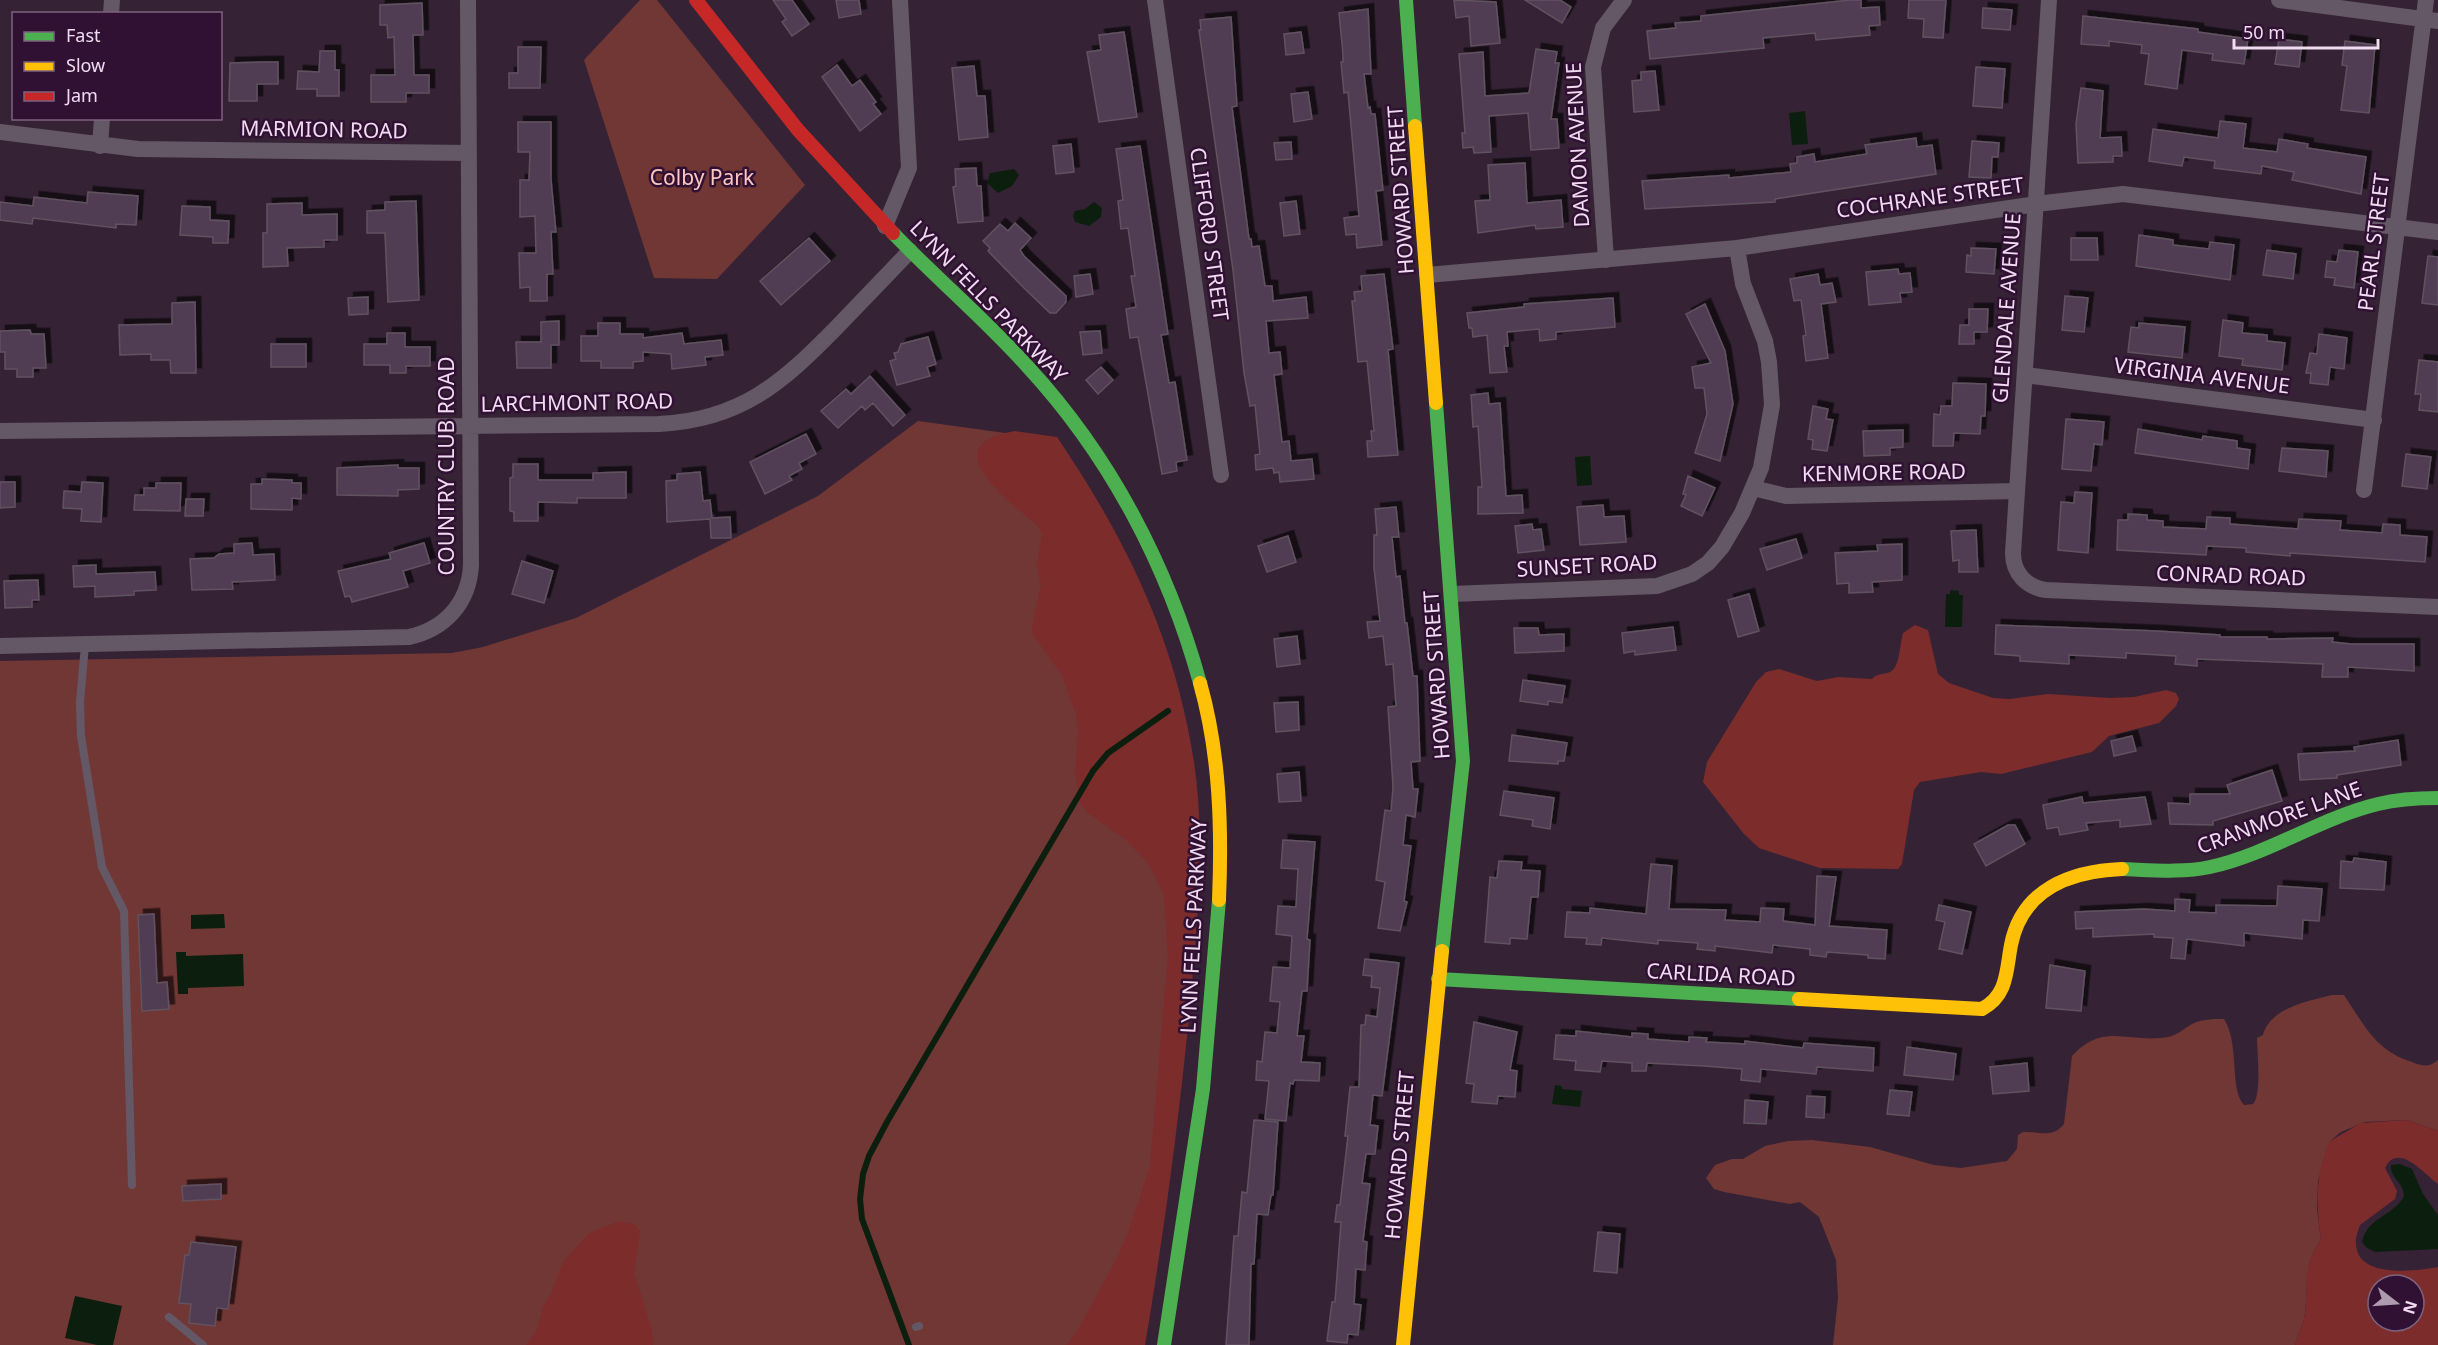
<svg xmlns="http://www.w3.org/2000/svg" width="2438" height="1345" viewBox="0 0 2438 1345" font-family="'Noto Sans',sans-serif">
  <style>
    .green { fill: #713735 }
    .forest { fill: #7c2c2b; fill-rule: evenodd }
    .water { fill: #0c1f0e }
    .lines { fill: none; stroke-linecap: round; stroke-linejoin: round }
    .stream { stroke: #0c1f0e; stroke-width: 6 }
    .building { fill: #513d52; stroke: #615261; stroke-width: 1.5; filter: url(#shadow) }
    .lane { stroke: #655866; stroke-width: 8 }
    .street { stroke: #655866; stroke-width: 16 }
    .fast { stroke: #4caf50; stroke-width: 14 }
    .slow { stroke: #ffc107; stroke-width: 14 }
    .jam { stroke: #c62828; stroke-width: 14 }
    .labels { text-anchor: middle; dominant-baseline: central; stroke-width: 5; stroke-linejoin: round; paint-order: stroke }
    .street-label { font-size: 21px; fill: #f0dbf0; stroke: #311133 }
    .park-label { font-size: 21px; fill: #fdc7c1; stroke: #311133 }
  </style>
  <defs>
    <filter id="shadow"><feDropShadow dx="5.5" dy="-5.5" stdDeviation="0" flood-color="#0009"/></filter>
  </defs>
  <rect width="100%" height="100%" fill="#352335"/>
  <path class="green" d="M640,0H657L805,185L717,279L654,278L584,60Z
    M918,421L1049,439L1190,861L1128,1345H0V661L452,653L483,647L576,618L818,496Z
    M2332,995H2344C2364,1025 2376,1051 2412,1062C2422,1066 2429,1068 2438,1060V1131L2407,1120L2365,1122L2341,1132L2330,1141L2318,1181L2317,1209L2321,1239C2302,1270 2309,1280 2305,1313C2304,1323 2298,1335 2295,1345H1833L1838,1298L1836,1260L1819,1217L1800,1202L1790,1204L1724,1192L1714,1189L1706,1178L1715,1165L1732,1159H1743L1765,1146L1788,1141L1812,1140L1870,1147L1934,1165L1961,1168L2007,1161L2017,1149L2018,1135L2023,1132C2040,1131 2052,1139 2064,1124L2072,1056C2104,1021 2129,1044 2168,1037C2178,1035 2183,1029 2192,1024C2203,1019 2213,1019 2224,1019C2240,1044 2229,1089 2244,1105L2253,1104C2262,1095 2257,1053 2257,1038L2263,1035C2270,1008 2308,1001 2332,995Z"/>
  <path class="forest" d="M1015,431L1057,437C1126,539 1175,638 1194,762C1206,842 1197,926 1190,1007C1179,1120 1164,1233 1145,1345H1067L1079,1328L1115,1262L1128,1233L1150,1166L1168,956L1164,894L1148,863L1125,839L1088,813L1080,803L1075,774L1078,729L1076,715L1062,675L1033,635L1032,627L1041,585L1037,567L1042,533L1038,526C1009,501 931,445 1015,431Z
    M1915,625L1928,630L1938,674L1949,683L1993,698L2010,699L2048,694L2110,698L2134,697L2166,690L2176,693L2179,699L2176,706L2159,723L2109,736L2092,752L2001,774L1981,772L1920,782L1914,790L1902,864L1898,869L1820,868L1759,848L1744,834L1703,782L1707,762L1756,682L1766,672L1779,669L1817,681L1838,677L1872,679C1878,673 1882,675 1890,672C1900,668 1900,642 1903,633Z
    M2407,1120L2438,1131V1184C2425,1175 2398,1141 2385,1168L2397,1191L2395,1199L2360,1225C2358,1231 2355,1238 2356,1244C2357,1279 2417,1271 2438,1267V1345H2295C2298,1335 2304,1323 2305,1313C2309,1279 2301,1272 2321,1239C2316,1206 2315,1173 2330,1141L2361,1123ZM2378,1285H2414V1321H2378Z
    M619,1221L634,1224L640,1232L634,1273L652,1330L653,1345H526L537,1330L543,1307L551,1294L563,1262L588,1234Z"/>
  <path class="water" d="M1805,111L1808,144L1792,145L1789,113Z
    M1014,169L1019,175L1012,186L998,193L987,183L990,173Z
    M1094,202L1102,208L1101,217L1089,226L1075,222L1073,216L1075,211L1085,209Z
    M1590,456L1592,485L1577,486L1575,457Z
    M1950,590L1959,591V595H1963L1962,627H1945L1946,594H1950Z
    M224,914L225,928L191,929V915Z
    M176,952H186V956L243,954L244,986L188,988V994H178Z
    M1555,1085L1562,1086V1089L1582,1091L1580,1107L1552,1104Z
    M2400,1164L2412,1169L2423,1194L2438,1215V1249L2375,1252L2367,1248L2362,1242C2367,1217 2394,1216 2404,1196C2404,1182 2390,1179 2391,1165Z
    M75,1296L122,1306L113,1345H97L65,1338Z"/>
  <g class="lines">
    <path class="stream" d="M909,1345L862,1219L860,1199L863,1174L869,1156L887,1122L1093,771L1108,753L1168,711"/>
  </g>
  <path class="building" d="M773,0H792L809,24L792,36L782,22L786,19Z
    M836,0H859L861,14L839,18Z
    M1454,0L1496,2L1500,43L1471,46L1469,16L1456,18Z
    M1525,0H1560L1571,7L1562,23Z
    M1850,0H1861V8L1879,7L1880,25L1869,26L1870,35L1816,40L1815,33L1763,38L1764,48L1650,59L1647,31L1676,28L1675,23L1701,21V16Z
    M1909,0H1946L1943,38L1923,37L1924,19L1908,18Z
    M422,3L423,35H413L414,75H429V93H406V102H371V75H395L394,37L388,38L387,25H380V5Z
    M1983,8L2012,10L2010,30L1982,28Z
    M1368,9L1371,74H1364L1368,108L1370,107L1371,114H1375L1383,190L1376,191L1382,245L1357,248L1356,234L1346,235L1344,218L1359,216L1348,92L1344,93L1341,62H1343V54L1339,13Z
    M2083,16L2198,29V32L2248,39L2244,64L2212,60L2213,54L2182,50L2177,89L2145,84L2149,54L2141,53L2142,45L2109,41V46L2081,44Z
    M1231,17L1237,106L1232,107L1249,239H1251L1252,247L1259,246L1265,286H1272L1273,301L1306,297L1308,318L1266,321L1269,353L1280,352L1282,374L1274,375L1282,442L1289,441L1291,461L1312,459L1314,479L1280,482L1279,472L1274,473L1273,468L1256,470L1255,455L1260,454L1255,405L1250,406L1244,373L1233,270L1199,30H1201L1200,20Z
    M1124,32L1137,117L1099,122L1087,52L1101,50L1099,35Z
    M1301,32L1304,53L1286,55L1284,34Z
    M2279,39L2302,42L2299,67L2275,64Z
    M2345,41L2375,45L2369,113L2341,110L2347,66L2342,65Z
    M518,47H541L540,88H509V73H518Z
    M1536,49L1557,52L1555,63H1559L1551,119H1557L1559,148L1531,150L1528,113L1489,116L1491,152L1474,153L1473,147L1463,148L1462,133H1465L1459,54L1483,52L1485,96L1529,93Z
    M320,51H335V70H339V96H317V89H297L298,71L319,72Z
    M261,62H278V84H257V101H229L230,63Z
    M837,65L852,86L860,80L876,102L873,104L881,114L860,131L822,77Z
    M974,66L977,96H985L988,137L959,140L952,68Z
    M1976,67L2005,69L2002,108L1973,106Z
    M1655,71L1659,110L1634,112L1632,81L1641,80V72Z
    M2081,88L2103,91L2100,138L2121,137L2122,156H2113V162L2078,163L2076,124Z
    M1308,92L1312,119L1294,122L1291,94Z
    M2220,121L2246,124L2243,148L2277,152L2279,139L2308,144L2307,148L2366,157L2361,194L2292,180L2294,172L2262,166L2261,174L2214,168L2215,161L2184,157L2182,166L2149,161L2153,129L2218,138Z
    M518,122H551V180L556,232H551L553,274H547V301H530V287L520,288L519,253H536L535,216L520,217V180H529L530,152H518Z
    M1916,138L1917,147L1932,145L1936,174L1775,199V202L1645,209L1642,181L1729,175V178L1791,172L1790,164L1797,163V157L1814,154L1815,162L1867,154L1865,145Z
    M1972,141L1999,143L1998,157H1992L1991,178L1969,177Z
    M1291,142L1292,159L1276,160L1274,143Z
    M1071,144L1074,172L1056,174L1053,146Z
    M1140,146L1168,334L1161,335L1169,383L1175,382L1187,460L1176,462L1177,471L1162,474L1138,337L1130,338L1126,309L1136,307L1131,276H1135L1128,228L1121,229L1118,201L1123,200L1116,149Z
    M1525,163L1527,203L1561,200L1563,227L1536,229L1535,225L1478,233L1475,201L1490,200L1488,165Z
    M976,168L977,186H981L983,221L958,223L953,187L956,186L955,169Z
    M88,192L138,196L136,225L116,224V228L33,218L32,224L0,220V202L33,206L34,197L87,203Z
    M416,201L419,300L388,302L385,233H367V211L385,210V202Z
    M1296,201L1300,234L1284,236L1280,203Z
    M302,203V215L337,214V240H324V247L287,248L288,266L263,267V233H267V204Z
    M182,206L210,207V220L229,221L228,243H213V237L180,235Z
    M1015,223L1031,238L1020,250L1024,256L1066,296V302L1056,313H1050L1024,288L988,251L990,248L983,241L1000,224L1008,231Z
    M2139,235L2173,240V245L2209,249L2210,242L2234,245L2230,280L2136,266Z
    M809,238L830,261L781,305L760,281Z
    M2071,238H2097L2098,260H2071Z
    M1971,248L1996,249L1994,274L1966,272L1967,255L1971,256Z
    M2267,250L2296,254L2293,279L2263,275Z
    M2339,250L2358,252L2354,288L2334,285L2335,278L2325,277L2327,261L2337,262Z
    M2428,256L2438,257V305L2422,303Z
    M1898,269L1899,274L1910,273L1912,292L1900,293L1901,302L1869,305L1866,272Z
    M1090,274L1093,294L1076,297L1074,276Z
    M1384,274L1393,349L1388,350L1398,455L1368,457L1367,441H1372L1371,431H1374L1367,361L1358,362L1352,301H1355L1354,292L1362,291L1361,276Z
    M1818,274L1820,285L1832,283L1836,302L1821,304L1828,358L1806,361L1803,336L1806,335L1801,300L1794,301L1790,279Z
    M2065,296L2088,298L2084,332L2062,330Z
    M368,297V314L349,315L348,298Z
    M1613,298L1615,327L1556,332V339L1540,341L1539,329L1507,332L1508,346H1504L1507,372L1490,373L1487,335L1473,337L1472,328H1469L1467,313L1524,307V304Z
    M195,302L196,373H171L170,360H151V354L120,355L119,325L172,324V303Z
    M1705,304L1725,351L1733,404L1720,461L1695,453L1707,414L1704,388H1695L1692,367L1711,363L1686,314Z
    M1969,309H1988L1987,332H1974V344H1959L1960,325H1969Z
    M2223,320L2243,323L2242,333L2267,335V341L2285,343L2282,370L2242,365L2243,359L2219,356Z
    M559,321V345H551V368H517L516,342H541V322Z
    M598,323H620V334H643V338L682,333L684,344L721,340L723,355L705,357L706,365L672,369L671,354L643,352V361L633,362V368H601V361H581V336H598Z
    M2139,323L2185,327L2182,358L2128,352L2131,327L2139,328Z
    M30,330L31,334H44L46,368H33V377H17V369H5V352H0V331Z
    M1100,331L1102,353L1083,355L1080,332Z
    M387,333H405V347H430V366H406V373H390V365H364V344H387Z
    M2319,334L2347,338L2344,369L2330,367L2328,385L2310,383L2311,373H2306L2310,353L2317,354Z
    M928,337L936,364L927,367L930,376L897,385L890,361L896,359L894,353L898,352L901,344Z
    M271,344H306V367H271Z
    M2419,360L2438,362V412L2419,410L2421,394H2415Z
    M1101,367L1113,380L1098,394L1086,380Z
    M870,376L905,415L893,426L873,403L865,410L862,406L838,428L821,411L846,389L851,394Z
    M1953,383L1986,384L1985,416H1981L1980,434L1954,433L1953,446H1933L1934,414L1940,415L1941,406H1952Z
    M1488,393L1489,404L1500,403L1506,496L1522,495L1523,513L1478,514V487H1482L1478,426L1473,427L1471,395Z
    M1813,406L1828,409L1826,419L1833,420L1827,451L1812,449L1813,440L1808,439Z
    M2066,419L2104,422L2102,445L2094,444L2091,471L2062,469Z
    M2138,429L2202,440L2203,436L2237,441V448L2250,450L2248,469L2135,453Z
    M1903,430V447L1890,448V455L1864,456L1863,431Z
    M806,434L816,454L799,463L802,469L789,476L792,480L765,494L750,462Z
    M2282,448L2328,451L2326,477L2279,471Z
    M2406,454L2431,457L2427,489L2402,486Z
    M513,464H538V480H593V473L626,472V498H577V503L538,502V521H514V512L510,511V478L513,477Z
    M398,465V468H419V489L398,490V496L337,495V468Z
    M700,472L703,501L710,500L712,518L730,517L731,538H711L710,519L667,522L666,481L677,480V474Z
    M1688,476L1715,488L1702,516L1681,506L1686,495L1683,494Z
    M262,479L292,480V483H301V499L292,498V510L251,509V484H262Z
    M0,482H15V507L0,508Z
    M82,482L103,483L101,522L81,521L82,509L63,508L64,491L81,492Z
    M156,483H181L180,511L134,510L135,495H144V488H156Z
    M2075,492L2092,493L2088,553L2058,550L2061,502L2074,503Z
    M186,499H204L203,516H185Z
    M1603,505L1604,517L1624,516L1626,542L1580,545L1577,507Z
    M1396,507L1399,537H1392L1396,577L1400,576L1405,623H1407L1413,676H1417L1420,761L1411,762L1413,789H1418L1415,817L1406,815L1403,845L1411,846L1404,901L1407,902L1400,931L1378,928L1385,882L1376,880L1385,810L1391,811L1393,787L1388,707L1396,706L1393,664L1386,665L1383,636L1369,638L1367,622L1380,621L1374,568V535H1377L1375,509Z
    M2128,514L2147,515V520L2163,521V527L2206,529L2207,517L2230,518V524L2298,529L2299,519L2341,521L2340,530L2382,533L2383,524L2400,525V535L2427,537L2425,562L2290,553V556L2246,552V548L2207,546L2206,555L2117,550L2118,520H2128Z
    M1532,524L1533,530L1541,529L1544,550L1518,553L1515,526Z
    M1976,530L1978,572H1959V560L1953,561L1951,531Z
    M1288,536L1296,562L1267,572L1258,546Z
    M1796,539L1802,558L1767,570L1760,549Z
    M252,543L253,555L274,554L275,580L232,582L233,589L192,590L190,559L214,558L219,554L234,553V544Z
    M424,543L430,563L403,571L408,587L352,602L350,596L345,597L338,571L391,559L389,553Z
    M1902,544V580L1872,582L1873,592L1849,593V583L1837,584L1835,553L1878,551L1877,545Z
    M522,561L553,571L544,603L512,594Z
    M96,565V574L155,572L156,590L134,591V595L95,597V586L74,587L73,566Z
    M38,580L39,600H32V607L5,608L4,581Z
    M1749,594L1759,631L1738,637L1728,600Z
    M1996,625L2157,631L2220,635V637H2267V639L2333,638L2332,642L2351,644H2414V671L2348,667V677H2322L2323,664L2197,659V666L2175,664L2176,656L2126,653V658L2069,655V664L2020,661V656L1995,654Z
    M1673,627L1676,650L1635,655V651L1624,653L1622,633Z
    M1514,628H1538L1539,635L1564,634V651L1515,653Z
    M1297,636L1300,664L1277,667L1274,639Z
    M1523,680L1565,686L1562,703L1548,701V705L1520,701Z
    M1298,702L1299,730L1276,732L1274,703Z
    M1512,735L1567,743L1564,761H1558V764L1509,761Z
    M2132,736L2136,751L2114,756L2111,741Z
    M2398,740L2401,765L2337,775V778L2300,780L2298,754L2355,751L2354,747Z
    M2272,770L2282,801L2213,821V825L2170,824L2168,803L2190,804V794H2230L2227,785Z
    M1299,772L1301,801L1279,802L1277,774Z
    M1504,791L1554,798L1550,829L1532,826L1533,820L1500,815Z
    M2082,797L2083,803L2145,797L2151,824L2120,827V820L2086,823L2088,830L2060,835L2058,827L2047,829L2043,805Z
    M2008,825H2015L2025,844L1986,866L1974,844Z
    M1283,840L1315,842L1307,939L1310,940L1307,991H1302L1297,1036H1304L1301,1062L1320,1063L1319,1081L1294,1080L1293,1084L1290,1083L1286,1121L1265,1119L1269,1081L1256,1080L1257,1061L1262,1062L1265,1032L1277,1033L1280,1002L1270,1001L1273,967L1290,968L1292,936L1276,934L1278,906L1296,907L1298,869L1281,868Z
    M2354,858L2386,862L2384,890L2340,888L2341,861L2353,862Z
    M1499,861L1522,862L1521,870L1540,871L1538,897H1531L1527,939L1510,938V944L1485,942L1490,877L1497,878Z
    M1651,864L1672,866L1669,909L1726,910L1725,920L1760,922L1761,908L1784,909L1783,921L1815,925L1817,876L1836,877L1829,926L1887,930L1885,959L1868,958V955L1827,952L1826,957L1810,955V949L1773,945L1772,953L1715,946V951L1697,949L1698,943L1658,940V944L1602,938L1601,945L1586,944L1587,938L1565,937L1567,912L1590,913V908L1646,914Z
    M2278,886L2322,889L2319,921L2303,920L2302,939L2244,933V946L2187,939L2185,959L2171,958L2173,938L2154,937V934L2093,937V928L2076,929L2075,912L2144,909L2175,911V899L2190,900L2189,912L2216,913V905L2277,906Z
    M1939,905L1971,912L1962,954L1939,949L1945,922L1936,920Z
    M154,914L157,983L167,982L169,1009L142,1011L138,915Z
    M1365,959L1399,963L1382,1096L1373,1095L1370,1125L1378,1126L1375,1154H1366L1362,1183L1370,1184L1363,1241L1367,1242L1365,1270L1356,1269L1354,1304L1361,1305L1358,1335L1348,1334L1347,1343L1327,1341L1332,1302H1335L1341,1222H1335L1337,1205H1340L1348,1136H1345L1350,1087H1359L1361,1025H1365L1366,1015L1377,1017L1380,988L1371,987L1372,976L1363,975Z
    M2050,965L2085,971L2081,1011L2046,1008Z
    M1474,1022L1517,1032L1510,1070L1517,1071L1515,1097L1498,1096L1497,1104L1472,1102L1474,1084L1466,1083Z
    M1576,1031L1632,1037V1033L1648,1034V1039L1689,1042V1037L1707,1038L1706,1042L1745,1044V1041L1803,1048L1804,1043L1874,1048L1873,1071L1817,1067L1816,1074L1761,1069L1760,1082L1741,1080L1742,1069L1704,1066L1647,1063L1646,1071H1632V1063L1602,1061L1600,1072L1575,1070L1576,1061L1554,1059L1556,1035L1576,1036Z
    M1907,1047L1956,1054L1953,1080L1904,1075Z
    M2027,1063L2029,1091L1993,1094L1990,1067Z
    M1890,1090L1912,1092L1909,1116L1887,1114Z
    M1807,1096L1825,1097L1824,1118L1806,1117Z
    M1745,1100L1768,1102L1766,1124L1744,1123Z
    M1254,1120L1278,1122L1273,1195H1271L1268,1215L1257,1214L1254,1264H1251L1249,1345H1226L1234,1236H1238L1242,1192L1247,1193Z
    M221,1184V1199L183,1201L182,1186Z
    M1598,1232L1620,1234L1617,1273L1594,1271Z
    M191,1242L236,1247L228,1309L217,1308L215,1326L189,1323L191,1304L179,1303L185,1255H189Z"/>
  <g class="lines">
    <path class="lane" d="M85,645L80,702L81,736L102,867L124,911L132,1185
      M169,1317L203,1345
      M916,1327L919,1326"/>
    <path class="street" d="M1155,0L1221,475
      M2049,0L2013,553C2013,573 2026,587 2046,590L2438,607
      M2279,0L2438,21
      M111,14L112,0
      M0,132L138,149L468,153
      M100,146L102,118
      M885,226L909,168L900,0
      M1606,260L1593,67L1603,28L1624,0
      M1427,275L1737,248L2036,204L2123,194L2438,232
      M2025,375L2374,420
      M0,431L659,424C741,420 782,383 837,327C861,302 886,276 910,251
      M1753,488L1786,496L2017,491
      M2364,490L2426,0
      M1452,594L1657,586L1692,574L1708,563L1722,547L1742,513L1761,468L1772,405L1769,362L1765,341L1743,284L1737,248
      M0,646L409,637C445,629 469,603 471,565L468,0"/>
    <path class="fast" d="M1406,0L1415,126
      M893,233C937,279 986,320 1028,367C1111,457 1168,567 1200,683
      M1436,403L1463,761L1442,951
      M2122,869C2151,870 2182,873 2210,867C2269,854 2320,818 2378,804C2398,799 2418,798 2438,798
      M1438,979L1799,999
      M1164,1345L1203,1089L1219,900"/>
    <path class="slow" d="M1415,126L1436,403
      M1200,683C1220,754 1222,828 1219,900
      M1799,999L1982,1009C2008,995 2006,971 2011,945C2022,889 2071,871 2122,869
      M1403,1345L1442,951"/>
    <path class="jam" d="M696,0L798,130L893,233"/>
  </g>
  <g class="labels">
    <g class="street-label">
      <text transform="translate(324 129) rotate(1)">MARMION ROAD</text>
      <text transform="translate(1577 145) rotate(-93)">DAMON AVENUE</text>
      <text transform="translate(1400 190) rotate(-94)">HOWARD STREET</text>
      <text transform="translate(1930 197) rotate(-8)">COCHRANE STREET</text>
      <text transform="translate(1210 234) rotate(82)">CLIFFORD STREET</text>
      <text transform="translate(2373 242) rotate(-83)">PEARL STREET</text>
      <text transform="translate(989 301) rotate(46)">LYNN FELLS PARKWAY</text>
      <text transform="translate(2006 308) rotate(-86)">GLENDALE AVENUE</text>
      <text transform="translate(2202 375) rotate(7)">VIRGINIA AVENUE</text>
      <text transform="translate(577 402) rotate(-1)">LARCHMONT ROAD</text>
      <text transform="translate(446 466) rotate(-90)">COUNTRY CLUB ROAD</text>
      <text transform="translate(1884 472) rotate(-1)">KENMORE ROAD</text>
      <text transform="translate(1587 565) rotate(-3)">SUNSET ROAD</text>
      <text transform="translate(2231 575) rotate(2)">CONRAD ROAD</text>
      <text transform="translate(1436 675) rotate(-94)">HOWARD STREET</text>
      <text transform="translate(2279 817) rotate(-20)">CRANMORE LANE</text>
      <text transform="translate(1193 926) rotate(-87)">LYNN FELLS PARKWAY</text>
      <text transform="translate(1721 974) rotate(3)">CARLIDA ROAD</text>
      <text transform="translate(1399 1155) rotate(-85)">HOWARD STREET</text>
    </g>
    <g class="park-label">
      <text x="702" y="177">Colby Park</text>
    </g>
  </g>
  <rect x="12" y="12" width="210" height="108" fill="#311133" stroke="#7d627f" stroke-width="1.5"/>
  <rect x="24" y="32" width="30" height="9" fill="#4caf50" stroke="#7d627f" stroke-width="1.5"/>
  <text x="66" y="42" font-size="18" fill="#f0dbf0">Fast</text>
  <rect x="24" y="62" width="30" height="9" fill="#ffc107" stroke="#7d627f" stroke-width="1.5"/>
  <text x="66" y="72" font-size="18" fill="#f0dbf0">Slow</text>
  <rect x="24" y="92" width="30" height="9" fill="#c62828" stroke="#7d627f" stroke-width="1.5"/>
  <text x="66" y="102" font-size="18" fill="#f0dbf0">Jam</text>
  <g transform="translate(2396 1303) rotate(107)"><circle r="28" fill="#311133" stroke="#7d627f" stroke-width="1.5"/>
  <path d="M0-4.5L10 22L0 15L-10 22Z" fill="#af9baf"/>
  <text y="-9" font-size="16" font-weight="bold" text-anchor="middle" fill="#f0dbf0">N</text>
  </g>
  <path d="M2234 39v9h144v-9" fill="none" stroke="#f0dbf0" stroke-width="3"/>
  <text x="2243" y="39" font-size="18" fill="#f0dbf0" stroke="#311133" stroke-width="4.5" paint-order="stroke">50 m</text>
</svg>
